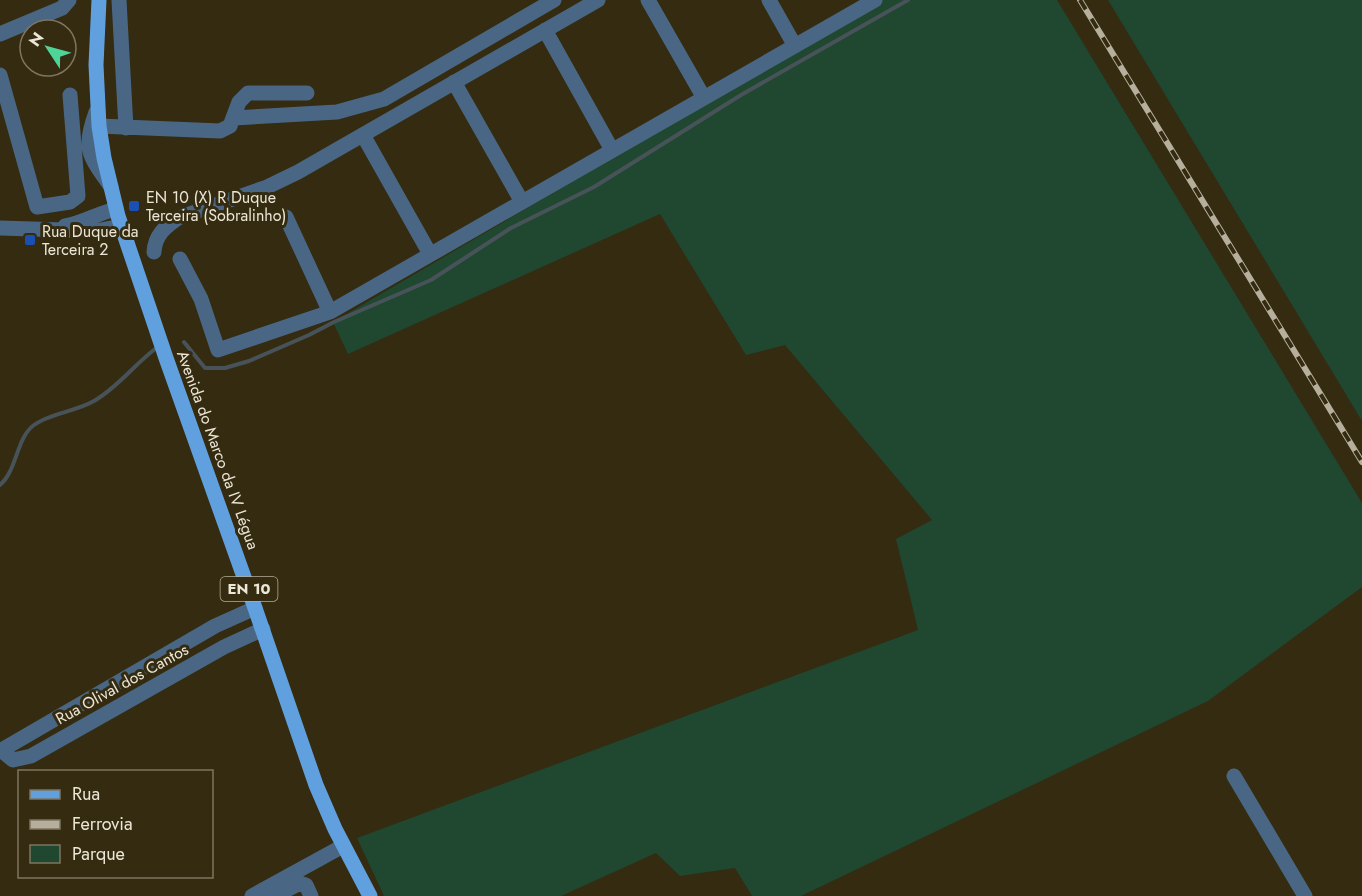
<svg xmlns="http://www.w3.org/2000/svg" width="1362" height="896" viewBox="0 0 1362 896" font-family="Jost,sans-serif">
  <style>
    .green { fill: #20472f }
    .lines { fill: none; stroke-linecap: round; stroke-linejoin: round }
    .stream { stroke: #475359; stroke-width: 4 }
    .minor { stroke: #496785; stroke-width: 15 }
    .major { stroke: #61a0de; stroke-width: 15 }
    .rail-casing { stroke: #b6af9c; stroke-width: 6 }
    .rail { stroke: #342b11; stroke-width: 4; stroke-dasharray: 11; stroke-linecap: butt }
    .transit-dot { fill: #1a4fb4; stroke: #342b11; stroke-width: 2 }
    .labels { text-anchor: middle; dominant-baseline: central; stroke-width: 6; stroke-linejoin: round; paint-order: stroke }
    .shield { fill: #342b11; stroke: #b5ae9b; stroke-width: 1.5 }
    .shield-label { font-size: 15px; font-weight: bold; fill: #ece6d6 }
    .poi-label { font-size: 16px; fill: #ece6d6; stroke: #342b11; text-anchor: start }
    .street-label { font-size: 16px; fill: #ece6d6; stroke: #342b11 }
  </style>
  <rect width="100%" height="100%" fill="#342b11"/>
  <path class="green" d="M882,0H1057L1362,503V587L1208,701L801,896H752L735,868L680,876L656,853L561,896H384L357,838L918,630L896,539L932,520L785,345L746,355L660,214L348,354L333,322Z
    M1108,0H1362V421Z"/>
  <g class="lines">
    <path class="stream" d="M184,342L205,368H225L249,361L309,335L334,322L431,280L511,228L594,187L741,95L908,0
      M0,485C17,471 16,438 34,425C48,414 77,411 94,401C118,387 133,366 155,349"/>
    <path class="minor" d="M119,0L126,128
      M648,0L704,98
      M769,0L795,46
      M545,30L612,150
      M0,34L62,8L69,0
      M0,75L37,207L70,202L78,196L70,95
      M454,82L522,202
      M96,112C82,150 89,155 111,187
      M234,118L337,112L384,99L554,0
      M99,126L220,131L230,126L239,102L248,93H307
      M363,135L430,254
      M286,217L330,312
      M65,226C83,223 98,213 116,209
      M0,228L96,231L121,226
      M154,252C155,235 165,227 178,218L267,187L298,172L598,0
      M180,259L201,299L218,350L330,312L875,0
      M1,750L13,760L31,756L224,647L263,629
      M0,751L215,626L255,608
      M1234,776L1305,896
      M252,896L343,846
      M275,896L300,883L306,885L311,896"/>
    <path class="major" d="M99,0L96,65L99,126L104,158L118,216L166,358L255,608L316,785L335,829L370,896"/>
    <g class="rail-casing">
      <path id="rail" d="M1080,0L1362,462"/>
    </g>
    <use href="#rail" class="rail"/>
  </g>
  <g class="transit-dot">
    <rect x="128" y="200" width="12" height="12" rx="3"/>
    <rect x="24" y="234" width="12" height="12" rx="3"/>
  </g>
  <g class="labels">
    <rect class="shield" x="220.5" y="577" width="57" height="24" rx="4.5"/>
    <g class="shield-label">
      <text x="249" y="589">EN 10</text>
    </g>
    <g class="poi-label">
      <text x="146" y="197">EN 10 (X) R Duque<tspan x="146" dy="18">Terceira (Sobralinho)</tspan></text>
      <text x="42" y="231">Rua Duque da<tspan x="42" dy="18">Terceira 2</tspan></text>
    </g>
    <g class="street-label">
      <text transform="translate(218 450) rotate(70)">Avenida do Marco da IV Légua</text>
      <text transform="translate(122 684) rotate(-29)">Rua Olival dos Cantos</text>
    </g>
  </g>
  <rect x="18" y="770" width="195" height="108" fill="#342b11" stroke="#7e7660" stroke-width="1.5"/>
  <rect x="30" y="790" width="30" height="9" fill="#61a0de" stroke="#7e7660" stroke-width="1.5"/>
  <text x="72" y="800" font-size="18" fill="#ece6d6">Rua</text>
  <rect x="30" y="820" width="30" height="9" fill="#b6af9c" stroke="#7e7660" stroke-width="1.5"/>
  <text x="72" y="830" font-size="18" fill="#ece6d6">Ferrovia</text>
  <rect x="30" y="845" width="30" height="18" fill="#20472f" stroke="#7e7660" stroke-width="1.5"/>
  <text x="72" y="860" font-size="18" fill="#ece6d6">Parque</text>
  <g transform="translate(48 48) rotate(306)"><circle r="28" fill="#342b11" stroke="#7e7660" stroke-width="1.5"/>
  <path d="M0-4.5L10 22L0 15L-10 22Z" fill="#4ed399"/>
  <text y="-9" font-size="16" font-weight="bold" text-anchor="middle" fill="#ece6d6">N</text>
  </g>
</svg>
